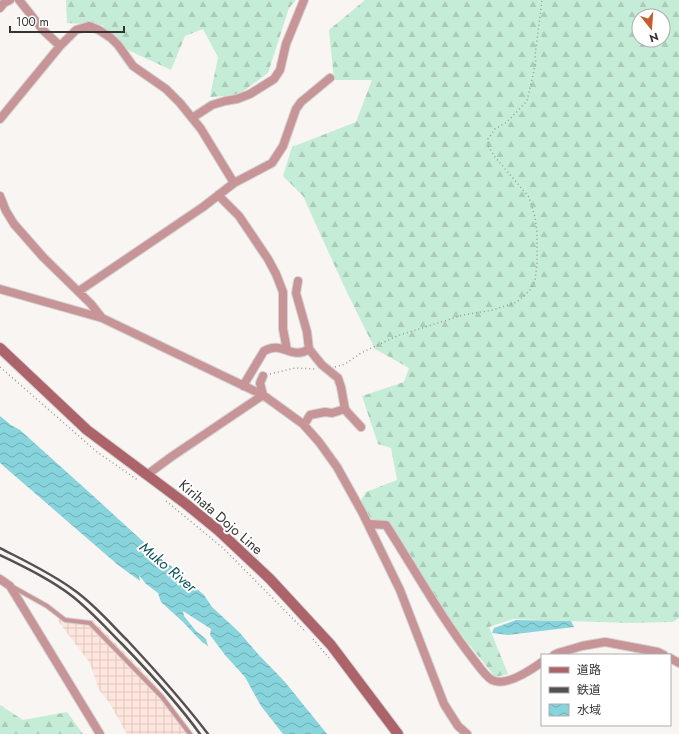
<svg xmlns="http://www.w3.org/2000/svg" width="679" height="734" viewBox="0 0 679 734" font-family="Jost,'Noto Sans JP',sans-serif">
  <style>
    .industrial { fill: url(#industrial-grid) }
    .forest { fill: url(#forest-firs); fill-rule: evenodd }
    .water { fill: url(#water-waves) }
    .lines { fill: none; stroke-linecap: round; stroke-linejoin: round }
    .lane-casing { stroke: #d5d2d0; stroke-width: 6 }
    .street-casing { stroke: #d5d2d0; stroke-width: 10 }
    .secondary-casing { stroke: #d5d2d0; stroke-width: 12 }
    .path { stroke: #9b9997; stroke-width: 1.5; stroke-dasharray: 1 3; stroke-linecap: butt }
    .lane { stroke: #c79497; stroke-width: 4 }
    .street { stroke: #c79497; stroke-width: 8 }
    .secondary { stroke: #ac646a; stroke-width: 10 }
    .rail { stroke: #52514f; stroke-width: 2.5 }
    .labels { text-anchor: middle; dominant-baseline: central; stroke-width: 4; stroke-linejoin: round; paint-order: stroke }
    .street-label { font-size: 14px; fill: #353432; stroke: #fff }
    .water-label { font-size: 15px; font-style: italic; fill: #0c5258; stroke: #fff }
  </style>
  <defs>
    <pattern id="industrial-grid" width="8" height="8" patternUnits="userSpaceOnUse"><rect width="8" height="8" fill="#ffe6dd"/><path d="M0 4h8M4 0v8" fill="none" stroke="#dbc6be"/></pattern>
    <pattern id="forest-firs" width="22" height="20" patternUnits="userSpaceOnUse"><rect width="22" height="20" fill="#c4ecd6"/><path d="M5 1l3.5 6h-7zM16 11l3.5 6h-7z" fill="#a9cbb8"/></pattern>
    <pattern id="water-waves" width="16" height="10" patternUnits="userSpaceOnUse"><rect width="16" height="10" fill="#87d4dc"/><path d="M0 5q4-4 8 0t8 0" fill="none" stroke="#6fadb3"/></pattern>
  </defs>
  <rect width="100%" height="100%" fill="#f8f5f3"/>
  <path class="industrial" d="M64,616L76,620H93L152,681L194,734H127L109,702L99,690L90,663L58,621Z"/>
  <path class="forest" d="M66,0H296L289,8L268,73L238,95L210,97L218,57L203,29L185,36L171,70L128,50L102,25L67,23Z
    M365,0H679V618L673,622L627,623L513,619L489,627L508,674L495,677L452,623L389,522L370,519L361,500L366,492L397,480L391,448L378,444L362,396L404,382L409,368L375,349L343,284L303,196L283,176L292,147L356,122L372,80H334L329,30ZM639,16H663V40H639Z
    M0,705L23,720L67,712L83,734H0Z"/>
  <path class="water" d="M0,416L11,425L20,430L90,493L149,547L204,595L212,607L239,632L258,654L285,682L327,734H283L261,706L245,677L225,655L210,635L211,629L183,611L184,616L196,631L206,639L208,646L202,642L183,622L161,602L158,593L146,584L139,575L140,581L118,565L0,463Z
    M516,620L571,621L574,627L508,635L492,633L494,628Z"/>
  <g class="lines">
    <g class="lane-casing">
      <path id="lane" d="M13,587L47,606L65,620L90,623L162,697L190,734"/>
    </g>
    <g class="street-casing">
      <path id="street" d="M19,0L43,30L60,46
        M0,8L4,3L10,0
        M192,118L212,105L225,101L237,99L250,94L274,79L280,70L286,44L304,0
        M0,119L60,46L76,30L89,26L99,30L111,38L118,45L133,66L166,89L180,103L201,129L234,183
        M218,195L239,216L268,259L276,274L283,292V329L287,350
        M0,196L6,211L14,224L43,257L91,304L102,318
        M0,289L102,318L263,395L303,424L319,442L337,467L362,512L400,590L444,704L458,726L467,734
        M79,291L203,207L234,183L272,163L283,146L296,109L301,102L330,78
        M309,349L322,365L338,378L341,387L345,409L348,413L361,427
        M243,386L264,351C283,340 291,361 309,349L307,332L296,293L298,281
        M304,425L310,415L325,412L332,413L345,409
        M148,474L171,457L263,395L260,383L263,376
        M368,524L386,525C415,570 441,618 474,660C478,665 486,677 492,680C506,687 531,670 542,662
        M0,579L10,586L100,734
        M554,655L558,653L582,646L605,642L658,652L664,655
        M670,658L679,663"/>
    </g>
    <g class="secondary-casing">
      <path id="secondary" d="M0,348L87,430L186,504L218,530L270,579L331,645L398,734"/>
    </g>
    <path class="path" d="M0,367L97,452L139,481
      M335,367L345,364L361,353L397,336L463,315L493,310L517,302L530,290L535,281L537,264V232L535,217L529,197L495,157L488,146V139L495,129L507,122L527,101L536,62L535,56L542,0
      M270,374L295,368L316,369
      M166,501L223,548L306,632
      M313,639L329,658"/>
    <use href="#lane" class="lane"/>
    <use href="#street" class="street"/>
    <use href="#secondary" class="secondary"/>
    <path class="rail" d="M0,548C25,561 51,573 74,590C94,604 110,623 127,640C155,670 183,701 208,734
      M0,555C24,567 50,579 72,596C90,610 106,628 122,644C150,673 177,702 200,734"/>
  </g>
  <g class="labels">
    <g class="street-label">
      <text transform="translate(221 517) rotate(41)">Kirihata Dojo Line</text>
    </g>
    <g class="water-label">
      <text transform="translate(168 567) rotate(40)">Muko River</text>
    </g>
  </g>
  <rect x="541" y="654" width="130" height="72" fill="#ffffff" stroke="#aeaead"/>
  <rect x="549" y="667" width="20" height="6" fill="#ac646a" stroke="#aeaead"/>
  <text x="577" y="674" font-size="12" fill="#353432">道路</text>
  <rect x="549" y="687" width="20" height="6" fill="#52514f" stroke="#aeaead"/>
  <text x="577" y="694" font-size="12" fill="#353432">鉄道</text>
  <rect x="549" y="704" width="20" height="12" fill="url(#water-waves)" stroke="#aeaead"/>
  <text x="577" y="714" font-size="12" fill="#353432">水域</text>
  <g transform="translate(651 28) rotate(163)"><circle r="19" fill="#ffffff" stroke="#aeaead"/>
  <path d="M0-3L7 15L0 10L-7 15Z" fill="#c45f2d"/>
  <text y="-6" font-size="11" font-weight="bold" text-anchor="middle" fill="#353432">N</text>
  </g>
  <path d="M10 26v6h114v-6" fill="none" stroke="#353432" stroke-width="2"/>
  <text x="16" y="26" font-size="12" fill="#353432" stroke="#ffffff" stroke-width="3" paint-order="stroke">100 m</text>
</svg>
